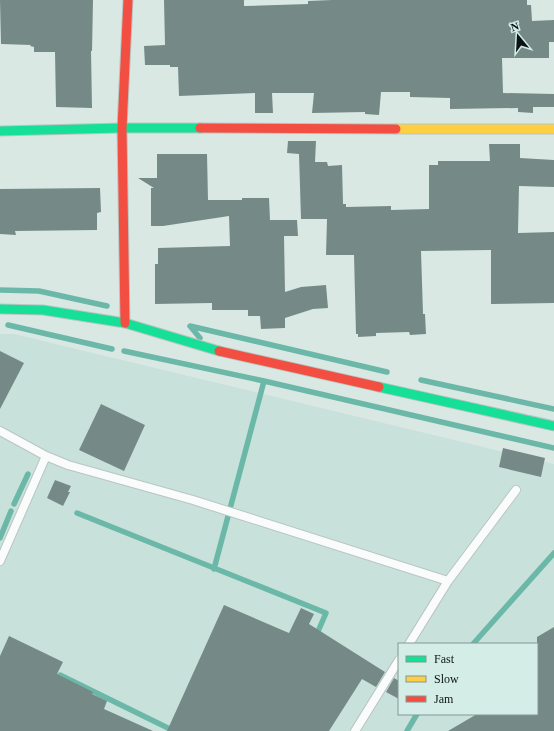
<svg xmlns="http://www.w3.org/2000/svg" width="554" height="731" viewBox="0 0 554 731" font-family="'Times New Roman',serif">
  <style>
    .built { fill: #c8e1db; fill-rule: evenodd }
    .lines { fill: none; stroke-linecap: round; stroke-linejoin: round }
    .stream { stroke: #6bb8a9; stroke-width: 5.5 }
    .building { fill: #758a86 }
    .lane-casing { stroke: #bac5c2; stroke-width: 10 }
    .fast-casing { stroke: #bac5c2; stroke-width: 11 }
    .slow-casing { stroke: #bac5c2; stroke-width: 11 }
    .jam-casing { stroke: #bac5c2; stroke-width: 11 }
    .lane { stroke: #f9fcfb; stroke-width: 8 }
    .fast { stroke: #16e098; stroke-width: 9 }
    .slow { stroke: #ffcf43; stroke-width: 9 }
    .jam { stroke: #f24e42; stroke-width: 9 }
  </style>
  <rect width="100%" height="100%" fill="#dae8e4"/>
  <path class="built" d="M0,334H14L554,464V731H0ZM399,644H537V714H399Z"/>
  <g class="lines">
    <path class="stream" d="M0,290L39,291L107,306
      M8,325L112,349
      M200,338L190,326L387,372
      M124,351L264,381L554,448
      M421,380L554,409
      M14,504L28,474
      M77,513L326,613L316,636
      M0,538L11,511
      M214,569L264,381
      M473,644L554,553
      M60,675L174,731
      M407,731L417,714"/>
  </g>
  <path class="building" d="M0,0H93L92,51H91L92,108L56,107L55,52H34V47L30,46L31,45L1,44Z
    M164,0H244V6L308,4V1L332,0H527V5H531L532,21L554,20V42H549V58H502L503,93L554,94V107H533V113L518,112V108L450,109V98L410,97V92H381L379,115L365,114V112L312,113L314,93H272L273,113H255V93L179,96L178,67H170V65H145L144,46L165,45Z
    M288,141H316L315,162H327L328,166L342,165L343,204H346V207L391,206V210L429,209V165H438V161H490L489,144H520V158L554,160V187L519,186L518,233L554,232V303L491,304V250L421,251L423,314H425L426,334L410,335L409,332L376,333V336L358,337V334H356L354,255H326L327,219H301L299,154L287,153Z
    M157,154H207L208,200H242V198H269L270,220H297L298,236H284L285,292L301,287L326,285L328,308L313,309L285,318V328L261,329L260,316H248V310H212V303L155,304V264H158V248L230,246L229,216L163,226H151V188H154L138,178H157Z
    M100,188L101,212L97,213V230L15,231L16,235L0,234V189Z
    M0,351L24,363L0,409Z
    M101,404L145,425L124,471L79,450Z
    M503,448L545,458L541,477L499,467Z
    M55,480L71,486L68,492H70L63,506L47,498Z
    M224,605L289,633L301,608L314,614L309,624L385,672L376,687L362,679L329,731H167Z
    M554,627V731H448L477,714H537V637Z
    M9,636L63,662L57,674L93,692L92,694L107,701L104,709L153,731H0V656Z
    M394,678L399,681V699L386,692Z"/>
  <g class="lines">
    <g class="lane-casing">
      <path id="lane" d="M0,431L46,456L68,465L193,500L448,581
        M0,561L46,456
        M409,644L448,581L516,490
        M355,731L399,660"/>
    </g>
    <g class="fast-casing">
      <path id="fast" d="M0,131L122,128H200
        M0,309L43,310L125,323L219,351
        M379,387L554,426"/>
    </g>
    <g class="slow-casing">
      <path id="slow" d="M396,129H554"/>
    </g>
    <g class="jam-casing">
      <path id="jam" d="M200,128L396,129
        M125,323L122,128L128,0
        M219,351L379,387"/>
    </g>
    <use href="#lane" class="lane"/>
    <use href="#fast" class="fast"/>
    <use href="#slow" class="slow"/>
    <use href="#jam" class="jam"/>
  </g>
  <rect x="398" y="643" width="140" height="72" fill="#d4eee7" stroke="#849792"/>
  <rect x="406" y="656" width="20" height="6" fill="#16e098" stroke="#849792"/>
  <text x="434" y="663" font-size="12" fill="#0c1412">Fast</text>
  <rect x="406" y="676" width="20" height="6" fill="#ffcf43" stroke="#849792"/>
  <text x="434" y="683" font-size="12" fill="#0c1412">Slow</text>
  <rect x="406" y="696" width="20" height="6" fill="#f24e42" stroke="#849792"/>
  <text x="434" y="703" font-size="12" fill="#0c1412">Jam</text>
  <g transform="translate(518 36) rotate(342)" stroke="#d4eee7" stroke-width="3" paint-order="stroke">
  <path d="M0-3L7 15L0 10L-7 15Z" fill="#0c1412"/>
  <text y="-6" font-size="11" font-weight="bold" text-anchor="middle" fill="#0c1412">N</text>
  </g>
</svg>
